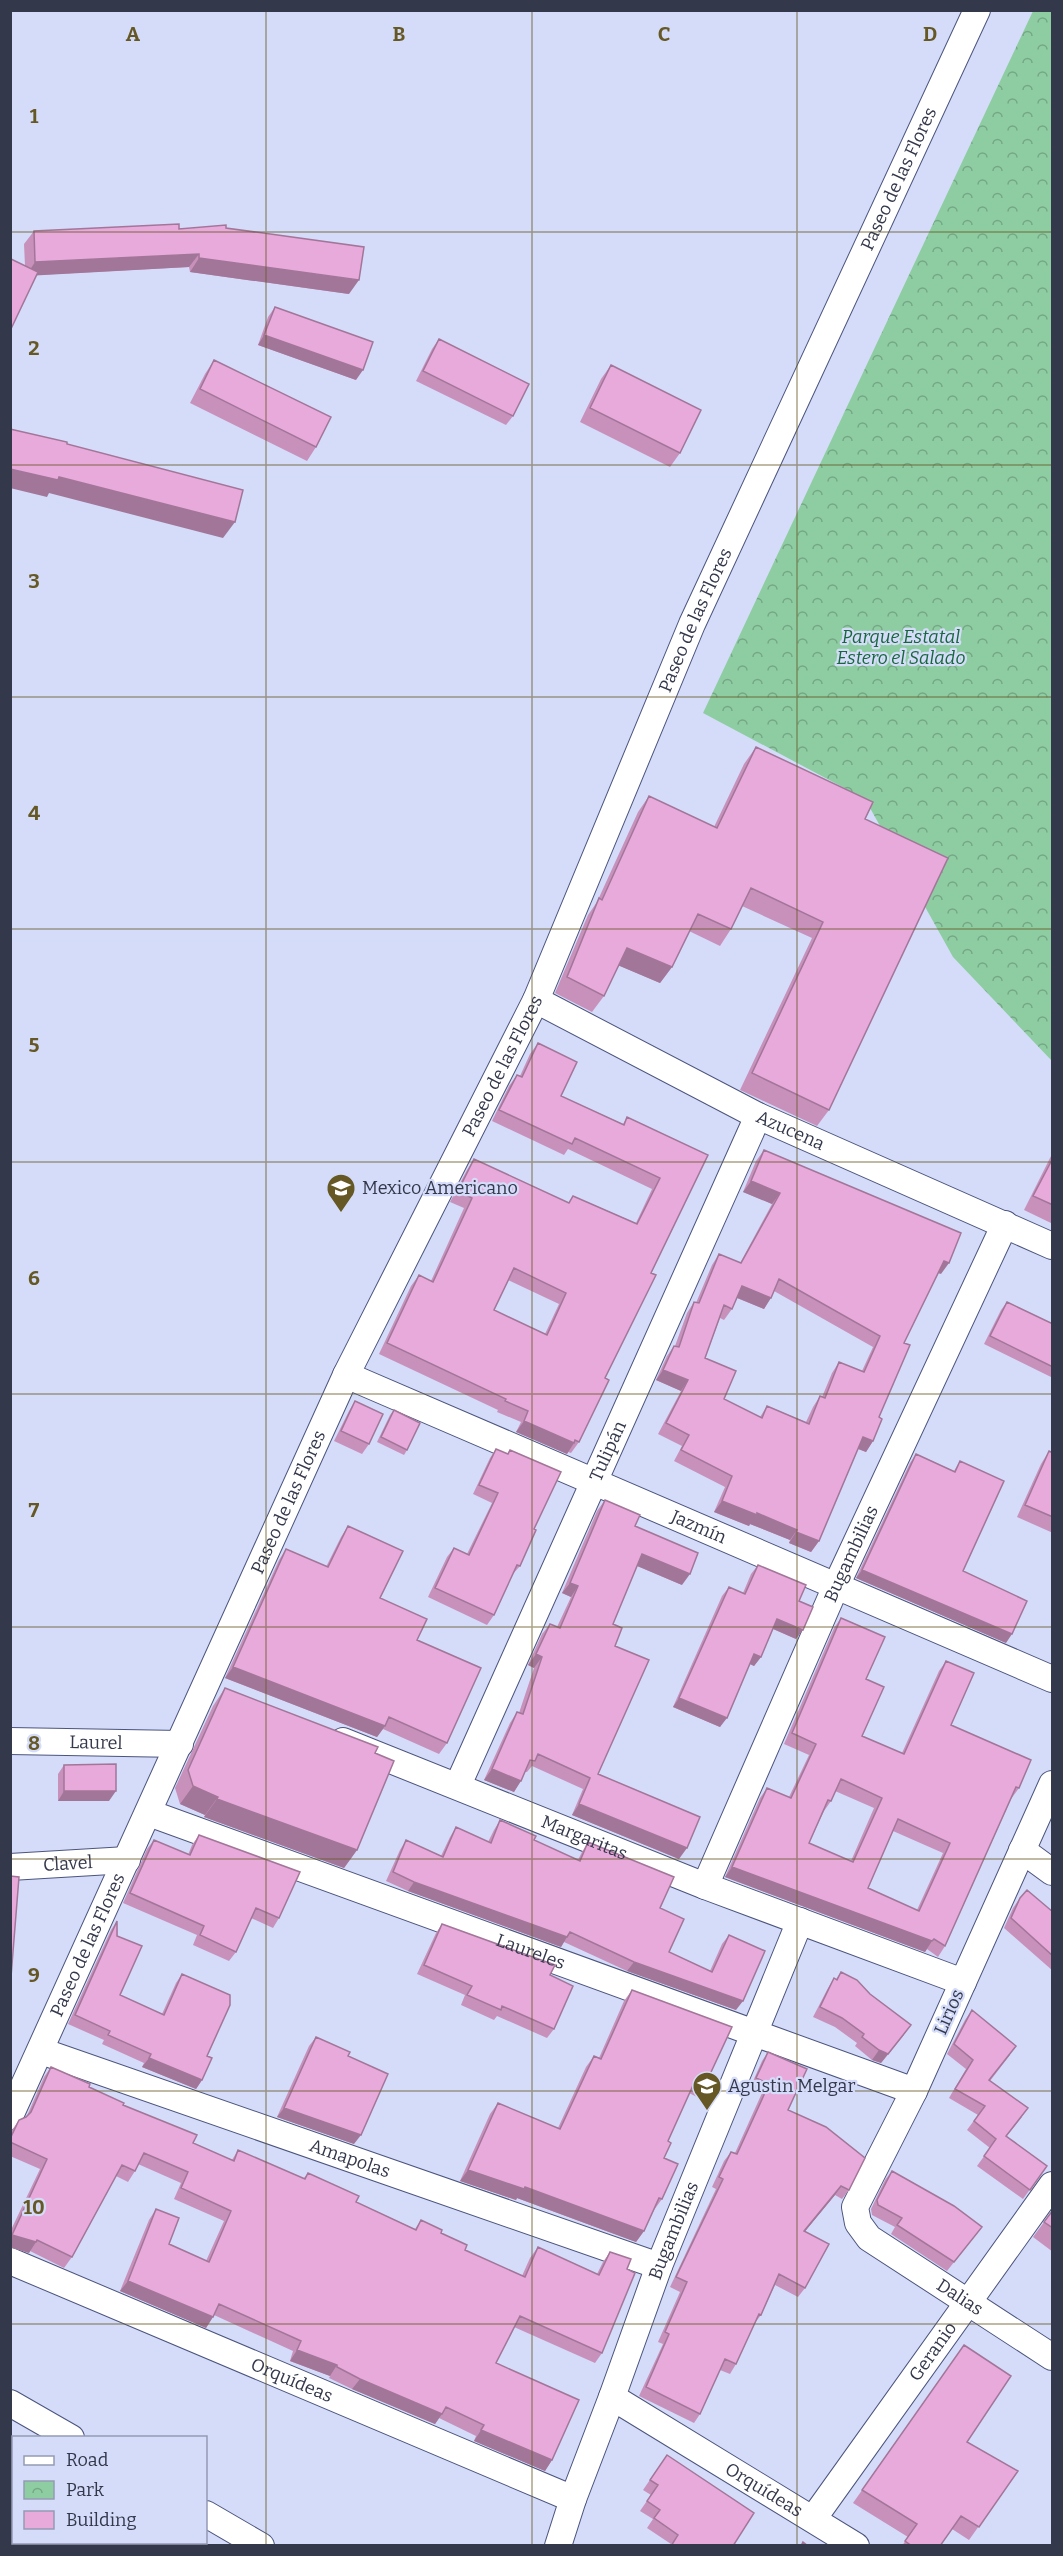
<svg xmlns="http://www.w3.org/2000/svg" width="1063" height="2556" viewBox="0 0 1063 2556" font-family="Bitter,serif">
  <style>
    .park { fill: url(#park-crowns) }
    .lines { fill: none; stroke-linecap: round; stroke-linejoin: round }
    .street-casing { stroke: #4b547d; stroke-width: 28 }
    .street { stroke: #fff; stroke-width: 26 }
    .wall { fill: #c891bc; fill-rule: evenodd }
    .shaded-wall { fill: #a27699 }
    .building { fill: #e8a9db; stroke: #a27699; stroke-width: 1.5; fill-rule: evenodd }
    .grid { fill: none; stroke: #665825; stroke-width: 1.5; stroke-opacity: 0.55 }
    .labels { text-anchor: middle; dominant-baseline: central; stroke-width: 4.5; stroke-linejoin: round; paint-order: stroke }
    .street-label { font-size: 18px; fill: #34384b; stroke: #d4dcf9 }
    .park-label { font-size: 18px; font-style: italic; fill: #17663b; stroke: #d4dcf9 }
    .poi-label { font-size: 18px; fill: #34384b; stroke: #d4dcf9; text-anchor: start }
    .grid-label { font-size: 20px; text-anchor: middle; font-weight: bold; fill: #665825; stroke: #d4dcf9; stroke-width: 4.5; stroke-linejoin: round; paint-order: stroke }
  </style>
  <defs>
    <pattern id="park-crowns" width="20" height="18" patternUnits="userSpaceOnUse" patternTransform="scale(1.5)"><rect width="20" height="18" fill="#8ecda2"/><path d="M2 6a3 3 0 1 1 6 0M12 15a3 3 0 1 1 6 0" fill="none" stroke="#75a786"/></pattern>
  </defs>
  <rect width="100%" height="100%" fill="#d4dcf9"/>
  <path class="park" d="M1033,11H1052V1061L953,957L865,799L703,713Z"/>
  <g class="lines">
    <g class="street-casing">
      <g id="street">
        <path id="s1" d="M536,1000L758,1116L1052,1246"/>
        <path id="s2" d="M346,1375L1052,1679"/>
        <path id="s3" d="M10,1741L180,1744"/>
        <path id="s4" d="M343,1741L705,1886L963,1982"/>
        <path id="s5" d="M1052,1784L914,2091L855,2207L858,2223L869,2238L1052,2357"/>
        <path id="s6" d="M458,1785L758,1116"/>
        <path id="s7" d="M149,1813L914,2091"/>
        <path d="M1022,1850L1052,1872"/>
        <path id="s8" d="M10,1867L127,1860"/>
        <path id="s9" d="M705,1886L836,1586L1005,1224"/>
        <path id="s10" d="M41,2051L659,2266"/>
        <path id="s11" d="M10,2116L346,1375L536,1000L692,624L977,10"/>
        <path id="s12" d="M10,2261L573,2499"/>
        <path id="s13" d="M612,2397L856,2546"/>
        <path d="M10,2403L71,2438"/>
        <path d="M206,2514L261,2546"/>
        <path id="s14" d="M813,2519L1052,2185"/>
        <path id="s15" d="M558,2546L573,2499L612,2397L659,2266L800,1921"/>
      </g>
    </g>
    <use href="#street" class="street"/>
  </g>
  <path class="wall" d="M226,228L349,294L190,272L189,267L37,275L25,266L24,244L34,231Z
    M275,307L356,380L258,345L268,317Z
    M439,339L513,416L506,425L416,381L432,349Z
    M214,360L316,447L307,461L190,403L205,374Z
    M611,365L680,453L670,467L580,422L601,379Z
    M756,747L865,819L829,1110L817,1126L740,1090L812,938L742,906L731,929L720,946L689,931L672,967L660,983L618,965L604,996L592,1012L555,993L588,915L597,902L638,812L649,796L714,827L744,764Z
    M538,1043L561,1096L623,1124L627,1117L708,1155L651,1273L605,1378L579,1442L571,1453L568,1452L567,1454L516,1432L521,1422L497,1412L498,1410L379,1354L411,1286L419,1275L431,1281L464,1208L450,1202L467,1170L474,1159L568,1203L573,1196L636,1223L652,1189L568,1149L564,1155L492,1121L509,1086L517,1075L520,1076L530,1054ZM508,1280L559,1304L545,1334L494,1310Z
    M764,1150L941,1274L938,1273L904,1343L879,1417L873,1441L866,1452L858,1449L819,1541L811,1552L789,1543L790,1540L750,1524L749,1526L714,1512L725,1487L674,1461L682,1446L658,1434L681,1391L656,1380L667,1356L674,1346H675L687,1313L694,1302L696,1303L712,1265L719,1254L740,1263L772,1204L743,1192L756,1161ZM774,1291L873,1347L862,1371L839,1362L832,1373L822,1397L820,1396L813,1407L806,1422L767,1406L760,1417L724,1399L705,1358L720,1318L724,1320L732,1309L737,1298L764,1309Z
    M1053,1152V1224L1024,1210Z
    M1007,1302L1053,1324V1378L984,1344L1001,1310Z
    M355,1401L369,1444L362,1454L334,1441L349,1411Z
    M394,1410L407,1450L404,1455L377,1442L390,1415Z
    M496,1449L507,1454L510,1450L534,1529L520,1566L512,1575L494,1615L487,1625L428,1597L447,1557L454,1548L467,1554L492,1503L473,1494L490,1458Z
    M1049,1451L1053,1453V1533L1017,1517L1041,1464Z
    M916,1454L954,1471L960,1461L963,1571L1006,1643L856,1578L910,1463Z
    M605,1500L635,1526L682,1585L637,1566L613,1624L615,1646L598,1774L679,1859L572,1815L583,1789L532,1766L527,1772H525L514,1792L484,1780L510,1723L517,1712L519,1713L534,1668L528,1665L542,1634L550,1624L557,1627L571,1597L562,1593L597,1511Z
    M348,1526L380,1598L417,1640L447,1743L439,1754L383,1729L377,1737L225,1678L279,1560L286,1549L326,1567L341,1537Z
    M758,1565L799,1601L796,1639L773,1629L761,1657L754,1666L750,1664L720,1727L673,1707L722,1596L729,1587L743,1593L751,1574Z
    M841,1618L866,1679L862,1736L902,1753L939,1671L946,1661L951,1725L1019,1788L1011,1799L945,1946L938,1957L927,1949L925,1952L725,1877L760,1798L767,1788L789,1797L809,1755L784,1744L834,1628ZM835,1791L874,1808L851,1861L809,1843L824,1811L831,1801ZM893,1831L943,1853L917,1910L868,1888Z
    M225,1688L375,1753L357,1850L344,1868L204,1817L205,1815L180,1804L175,1788L213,1706Z
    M64,1765L109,1801H58V1774Z
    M500,1820L534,1840L578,1860L582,1852L588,1842L660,1908L669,1952L710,1971L722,1944L729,1935L736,2010L627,1971L564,1942L561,1947L408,1891L386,1881L400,1850L406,1840L441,1856L450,1837L456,1827L488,1842L494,1830Z
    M199,1835L279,1918L273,1928L251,1918L236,1952L229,1961L193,1945L197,1935L123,1903L147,1849L154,1840L188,1855L192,1845Z
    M1020,1898L1053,1912V1971L1004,1928L1013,1908Z
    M117,1921L120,1995L162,2014L176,1983L182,1974L207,2056L202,2080L196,2089L142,2067L144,2063L102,2044L104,2040L68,2024L111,1930Z
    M442,1924L550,1975L554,2029L547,2038L497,2016L494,2020L461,2005L465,1995L417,1974L436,1933Z
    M841,1972L904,2035L881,2063L872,2060L855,2046L857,2043L835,2027L813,2017L828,1988L834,1978L836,1979Z
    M632,1990L705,2085L697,2097L689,2093L668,2141L664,2158L662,2199L654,2210L644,2231L636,2242L517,2198L516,2200L460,2181L490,2114L498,2103L558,2128L586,2067L594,2056L599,2058L624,2001Z
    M972,2010L1010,2055L990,2081L1022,2117L1006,2137L1047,2166L1023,2199L977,2166L990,2148L967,2130L978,2115L949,2098L966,2069L947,2054L965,2020Z
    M316,2037L348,2056L354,2144L277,2117L309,2046Z
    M768,2052L788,2110L849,2190L842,2199L835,2195L805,2231V2288L798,2297L775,2285L761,2315L754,2324L736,2364L730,2374L720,2370L700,2414L694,2423L639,2396L663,2344L658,2342L680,2292L670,2287L716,2189L712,2187L724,2161L731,2152L735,2153L762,2093L750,2088L762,2061Z
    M51,2067L193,2143L232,2160L238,2150L303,2179L308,2173L356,2202L415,2229L421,2220L441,2233L465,2250L522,2276L530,2258L538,2247L597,2274L603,2262L610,2252L627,2269L602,2353L595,2363L514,2327L496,2363L552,2460L545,2471L474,2441L476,2436L439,2418L435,2424L352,2389L329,2378L330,2376L290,2361L293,2351L214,2315L206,2328L120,2291L149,2220L156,2209L169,2244L206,2261L224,2221L174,2199L181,2183L138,2164L135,2171L128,2182L116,2176L72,2257L64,2268L30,2251L29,2253L10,2247V2232L40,2169L10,2156V2133L19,2120L26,2118L44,2077Z
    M892,2171L982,2227L947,2271L891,2234L895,2227L872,2215L871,2209L885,2180Z
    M1053,2210V2252L1033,2237Z
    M964,2345L967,2442L1018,2471L969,2540L952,2529L940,2546H902L908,2537L853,2503Z
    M667,2455L754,2513L671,2544L647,2528L653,2519L640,2511L651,2495L643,2490Z"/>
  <path class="shaded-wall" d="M199,254L189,267L26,276L35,262Z
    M199,258L359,280L349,294L190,272Z
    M264,335L363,370L356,380L258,345Z
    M10,469L59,477L235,522L223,538L49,493L47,497L10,488Z
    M627,948L672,967L660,983L615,964Z
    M751,1181L780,1193L772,1204L743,1192Z
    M944,1261L949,1263L941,1274L936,1272Z
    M742,1286L771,1298L764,1309L735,1297Z
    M663,1370L688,1380L681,1391L656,1380Z
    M524,1421L574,1443L567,1454L516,1432Z
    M863,1437L873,1441L866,1452L856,1448Z
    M722,1501L757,1513L797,1530L790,1540L750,1524L749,1526L714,1512Z
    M796,1532L819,1541L811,1552L789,1543Z
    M642,1554L690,1574L682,1585L635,1565Z
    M862,1570L1012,1634L1006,1643L856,1578Z
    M570,1583L578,1586L571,1597L562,1593Z
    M777,1619L803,1630L796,1639L771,1628Z
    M536,1654L542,1657L534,1668L528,1665Z
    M754,1654L761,1657L754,1666L748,1663Z
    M233,1667L385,1726L377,1737L225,1678Z
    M679,1698L727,1718L720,1727L673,1707Z
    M492,1769L521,1781L514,1792L484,1780Z
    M193,1786L218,1797L205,1815L180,1804Z
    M64,1791H116L109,1801H58Z
    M217,1799L357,1850L344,1868L204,1817Z
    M579,1804L687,1848L679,1859L572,1815Z
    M732,1867L932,1941L925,1952L725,1877Z
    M414,1882L567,1937L561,1947L408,1891Z
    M634,1962L743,2001L736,2010L627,1971Z
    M911,2025L881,2063L872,2060L879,2050Z
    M149,2058L202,2080L196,2089L142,2067Z
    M284,2108L361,2135L354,2144L277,2117Z
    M468,2170L525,2187L644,2231L636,2242L517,2198L516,2200L460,2181Z
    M841,2186L835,2195L798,2240L804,2231Z
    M12,2235L36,2242L29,2253L10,2247V2237Z
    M128,2281L213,2317L206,2328L120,2291Z
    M297,2350L337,2365L330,2376L290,2361Z
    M360,2379L442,2414L435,2424L352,2389Z
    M481,2430L552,2460L545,2471L474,2441Z"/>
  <path class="building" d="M179,224V229L226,225V228L364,247L359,280L199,258V254L35,262L34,231Z
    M11,259L38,272L10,331V260Z
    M275,307L373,342L363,370L264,335Z
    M439,339L529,384L513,416L423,371Z
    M214,360L331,417L316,447L200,389Z
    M611,365L701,410L680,453L590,408Z
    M10,429L67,442V444L243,490L235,522L59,477L58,480L10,469Z
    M756,747L873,802L865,819L948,858L829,1110L752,1073L823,922L751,888L731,929L698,914L672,967L627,948L604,996L567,977L599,898L602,900L649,796L717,828Z
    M538,1043L577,1062L561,1096L624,1125L627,1117L708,1155L651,1273L656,1275L605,1378L609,1380L579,1442L575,1440L574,1443L524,1421L528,1411L505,1401L506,1399L387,1343L419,1275L433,1282L472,1198L458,1191L474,1159L569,1203L573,1196L637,1224L660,1178L575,1138L572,1144L499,1110L517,1075L522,1077ZM514,1268L566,1293L547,1335L494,1310Z
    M764,1150L961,1233L949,1263L944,1261L904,1343L910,1345L879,1417L882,1419L873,1441L863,1437L819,1541L796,1532L797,1530L757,1513V1515L722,1501L732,1476L681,1450L689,1435L666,1423L688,1380L663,1370L674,1346L679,1347L694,1302L699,1303L719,1254L741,1263L780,1193L751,1181ZM779,1279L880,1336L864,1372L839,1362L825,1398L820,1396L809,1424L767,1406L762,1418L724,1399L736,1371L705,1358L724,1305L732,1309L742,1286L771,1298Z
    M1053,1158V1205L1033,1196Z
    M1007,1302L1053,1324V1367L990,1336Z
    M355,1401L383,1414L369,1444L341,1431Z
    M394,1410L420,1423L407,1450L381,1437Z
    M496,1449L508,1454L510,1450L561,1472L534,1529L536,1530L520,1566L517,1565L494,1615L435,1588L454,1548L469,1555L498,1493L479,1485Z
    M1049,1451L1053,1453V1517L1025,1505Z
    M916,1454L955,1472L960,1461L1004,1481L963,1571L1027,1601L1012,1634L862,1570Z
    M605,1500L640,1515L635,1526L698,1553L690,1574L642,1554L613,1624L622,1628L615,1646L649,1660L598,1774L700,1817L687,1848L579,1804L590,1778L538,1754L535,1761L530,1760L521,1781L492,1769L517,1712L523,1714L542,1657L536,1654L550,1624L560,1628L578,1586L570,1583Z
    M348,1526L403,1551L380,1598L427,1619L417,1640L481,1668L447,1743L389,1717L385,1726L233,1667L286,1549L328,1567Z
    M758,1565L806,1585L799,1601L813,1607L803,1630L777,1619L761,1657L754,1654L727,1718L679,1698L729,1587L745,1594Z
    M841,1618L885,1637L866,1679L884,1687L862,1736L904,1754L946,1661L974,1673L951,1725L1031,1760L1019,1788L1016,1787L945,1946L934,1939L932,1941L732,1867L767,1788L791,1798L816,1744L792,1733ZM841,1779L882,1798L853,1862L809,1843L828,1800L831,1801ZM898,1819L950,1843L919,1911L868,1888Z
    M225,1688L378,1747L375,1753L394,1761L357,1850L217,1799L218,1797L193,1786L188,1770Z
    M116,1764V1791H64V1765Z
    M500,1820L536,1836L534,1840L580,1861L588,1842L674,1877L660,1908L684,1919L669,1952L712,1972L729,1935L765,1951L743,2001L634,1962L570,1932L567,1937L414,1882L393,1872L406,1840L443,1857L456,1827L491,1843Z
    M199,1835L300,1872L279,1918L256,1908L236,1952L200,1935L204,1926L130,1893L154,1840L190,1855Z
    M10,1876L19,1877L11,1977H10Z
    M1027,1890L1053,1912V1956L1011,1918L1020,1898Z
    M117,1921V1936L142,1946L120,1995L164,2015L182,1974L230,1995V2005L207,2056L212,2058L202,2080L149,2058L151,2054L108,2035L110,2031L75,2015Z
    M442,1924L555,1965L550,1975L573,1986L554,2029L502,2006L501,2010L467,1995L472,1986L424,1965Z
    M841,1972L857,1980L870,1994L911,2025L888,2054L879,2050L862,2037L864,2034L842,2018L820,2007L834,1978L837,1980Z
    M632,1990L732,2027L705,2085L695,2081L668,2141L671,2143L664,2158L678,2164L662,2199L659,2198L644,2231L525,2187L524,2189L468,2170L498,2103L560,2129L594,2056L601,2059Z
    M972,2010L1016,2046L989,2080L1028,2108L1006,2136L1047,2166L1030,2190L984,2156L996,2139L974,2121L985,2106L955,2089L973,2060L954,2044Z
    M316,2037L350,2052L348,2056L388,2074L361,2135L284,2108Z
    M768,2052L807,2069L788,2110L826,2127L865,2158L849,2190L841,2186L804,2231L829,2244L805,2288L779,2274L761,2315L759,2314L736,2364L725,2359L700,2414L646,2387L669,2334L665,2332L687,2282L676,2277L723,2179L719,2177L731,2152L737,2154L769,2084L756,2078Z
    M51,2067L90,2084L89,2087L124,2103L123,2105L197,2135L193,2143L234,2161L238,2150L305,2179L308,2173L359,2196L356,2202L416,2230L421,2220L442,2230L441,2233L467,2245L465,2250L525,2277L538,2247L599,2275L610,2252L631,2259L627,2269L635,2273L602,2353L520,2316L496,2363L579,2400L552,2460L481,2430L484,2425L446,2407L442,2414L360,2379L337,2367V2365L297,2350L301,2341L219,2304L213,2317L128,2281L156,2209L179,2218L169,2244L209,2262L231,2211L181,2188L188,2172L144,2153L135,2171L122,2165L72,2257L37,2240L36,2242L12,2235L47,2159L10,2142V2139L19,2120L26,2117L31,2112Z
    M892,2171L954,2206L982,2227L954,2262L897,2225L902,2218L878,2205L877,2200Z
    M1053,2210V2228L1044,2222Z
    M964,2345L1011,2376L967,2442L1018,2471L979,2527L961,2516L940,2546H912L905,2541L917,2524L862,2490Z
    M667,2455L754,2513L733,2546H671L678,2535L654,2518L660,2510L647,2501L658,2485L650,2480Z
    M803,2542L808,2546H801Z"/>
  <path class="grid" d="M266,10V2546M532,10V2546M797,10V2546M10,232H1052M10,465H1052M10,697H1052M10,929H1052M10,1162H1052M10,1394H1052M10,1627H1052M10,1859H1052M10,2091H1052M10,2324H1052"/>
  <defs>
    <g id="university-pin" transform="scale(1.5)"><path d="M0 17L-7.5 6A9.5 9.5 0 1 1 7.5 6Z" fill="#665825" stroke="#d4dcf9"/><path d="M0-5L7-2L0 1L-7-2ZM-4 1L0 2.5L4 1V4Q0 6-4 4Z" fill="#fff"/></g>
    <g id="school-pin" transform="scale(1.5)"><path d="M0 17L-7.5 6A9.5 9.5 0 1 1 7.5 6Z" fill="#665825" stroke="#d4dcf9"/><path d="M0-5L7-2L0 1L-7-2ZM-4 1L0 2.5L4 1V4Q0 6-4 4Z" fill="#fff"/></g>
  </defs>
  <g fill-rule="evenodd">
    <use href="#university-pin" x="341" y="1188"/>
    <use href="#school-pin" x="707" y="2086"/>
  </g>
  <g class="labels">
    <g class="street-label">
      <text stroke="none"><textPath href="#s11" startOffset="2132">Paseo de las Flores</textPath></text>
      <text stroke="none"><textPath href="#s11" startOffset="1646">Paseo de las Flores</textPath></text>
      <text stroke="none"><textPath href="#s11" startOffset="1160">Paseo de las Flores</textPath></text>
      <text stroke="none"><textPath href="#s1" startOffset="286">Azucena</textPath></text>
      <text stroke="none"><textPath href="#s6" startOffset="366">Tulipán</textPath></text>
      <text stroke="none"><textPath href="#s11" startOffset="674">Paseo de las Flores</textPath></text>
      <text stroke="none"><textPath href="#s2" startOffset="384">Jazmín</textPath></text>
      <text stroke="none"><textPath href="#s9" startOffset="363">Bugambilias</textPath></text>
      <text stroke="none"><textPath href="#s3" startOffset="86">Laurel</textPath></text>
      <text stroke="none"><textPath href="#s4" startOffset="260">Margaritas</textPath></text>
      <text stroke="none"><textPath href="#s8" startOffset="58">Clavel</textPath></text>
      <text stroke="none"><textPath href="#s11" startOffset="188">Paseo de las Flores</textPath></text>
      <text stroke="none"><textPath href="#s7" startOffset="406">Laureles</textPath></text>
      <text transform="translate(949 2012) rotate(-66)">Lirios</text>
      <text stroke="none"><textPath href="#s10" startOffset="327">Amapolas</textPath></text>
      <text stroke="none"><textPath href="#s15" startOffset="336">Bugambilias</textPath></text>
      <text stroke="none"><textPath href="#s5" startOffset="610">Dalias</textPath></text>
      <text stroke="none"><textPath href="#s14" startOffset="206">Geranio</textPath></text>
      <text stroke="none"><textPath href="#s12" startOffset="306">Orquídeas</textPath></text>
      <text stroke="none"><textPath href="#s13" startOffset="178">Orquídeas</textPath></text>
    </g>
    <g class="park-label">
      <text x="901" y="637">Parque Estatal<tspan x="901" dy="21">Estero el Salado</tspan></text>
    </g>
    <g class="poi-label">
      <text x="362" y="1188">Mexico Americano</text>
      <text x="728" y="2086">Agustin Melgar</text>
    </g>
  </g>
  <g class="grid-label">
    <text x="133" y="41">A</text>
    <text x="399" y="41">B</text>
    <text x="664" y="41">C</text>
    <text x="930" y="41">D</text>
    <text x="34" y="123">1</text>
    <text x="34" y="355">2</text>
    <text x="34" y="588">3</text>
    <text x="34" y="820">4</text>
    <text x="34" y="1052">5</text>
    <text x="34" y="1285">6</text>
    <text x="34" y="1517">7</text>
    <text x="34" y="1750">8</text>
    <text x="34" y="1982">9</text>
    <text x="34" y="2214">10</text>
  </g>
  <rect width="1063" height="2556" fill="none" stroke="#34384b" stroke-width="24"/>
  <rect x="12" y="2436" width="195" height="108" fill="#d4dcf9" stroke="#949ab3" stroke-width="1.5"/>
  <rect x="24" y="2456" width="30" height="9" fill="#ffffff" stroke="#949ab3" stroke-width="1.5"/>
  <text x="66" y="2466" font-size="18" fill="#34384b">Road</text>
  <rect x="24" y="2481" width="30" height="18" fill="url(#park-crowns)" stroke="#949ab3" stroke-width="1.5"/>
  <text x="66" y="2496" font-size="18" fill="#34384b">Park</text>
  <rect x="24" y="2511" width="30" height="18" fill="#e8a9db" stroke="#949ab3" stroke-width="1.5"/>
  <text x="66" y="2526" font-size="18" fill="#34384b">Building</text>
</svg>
